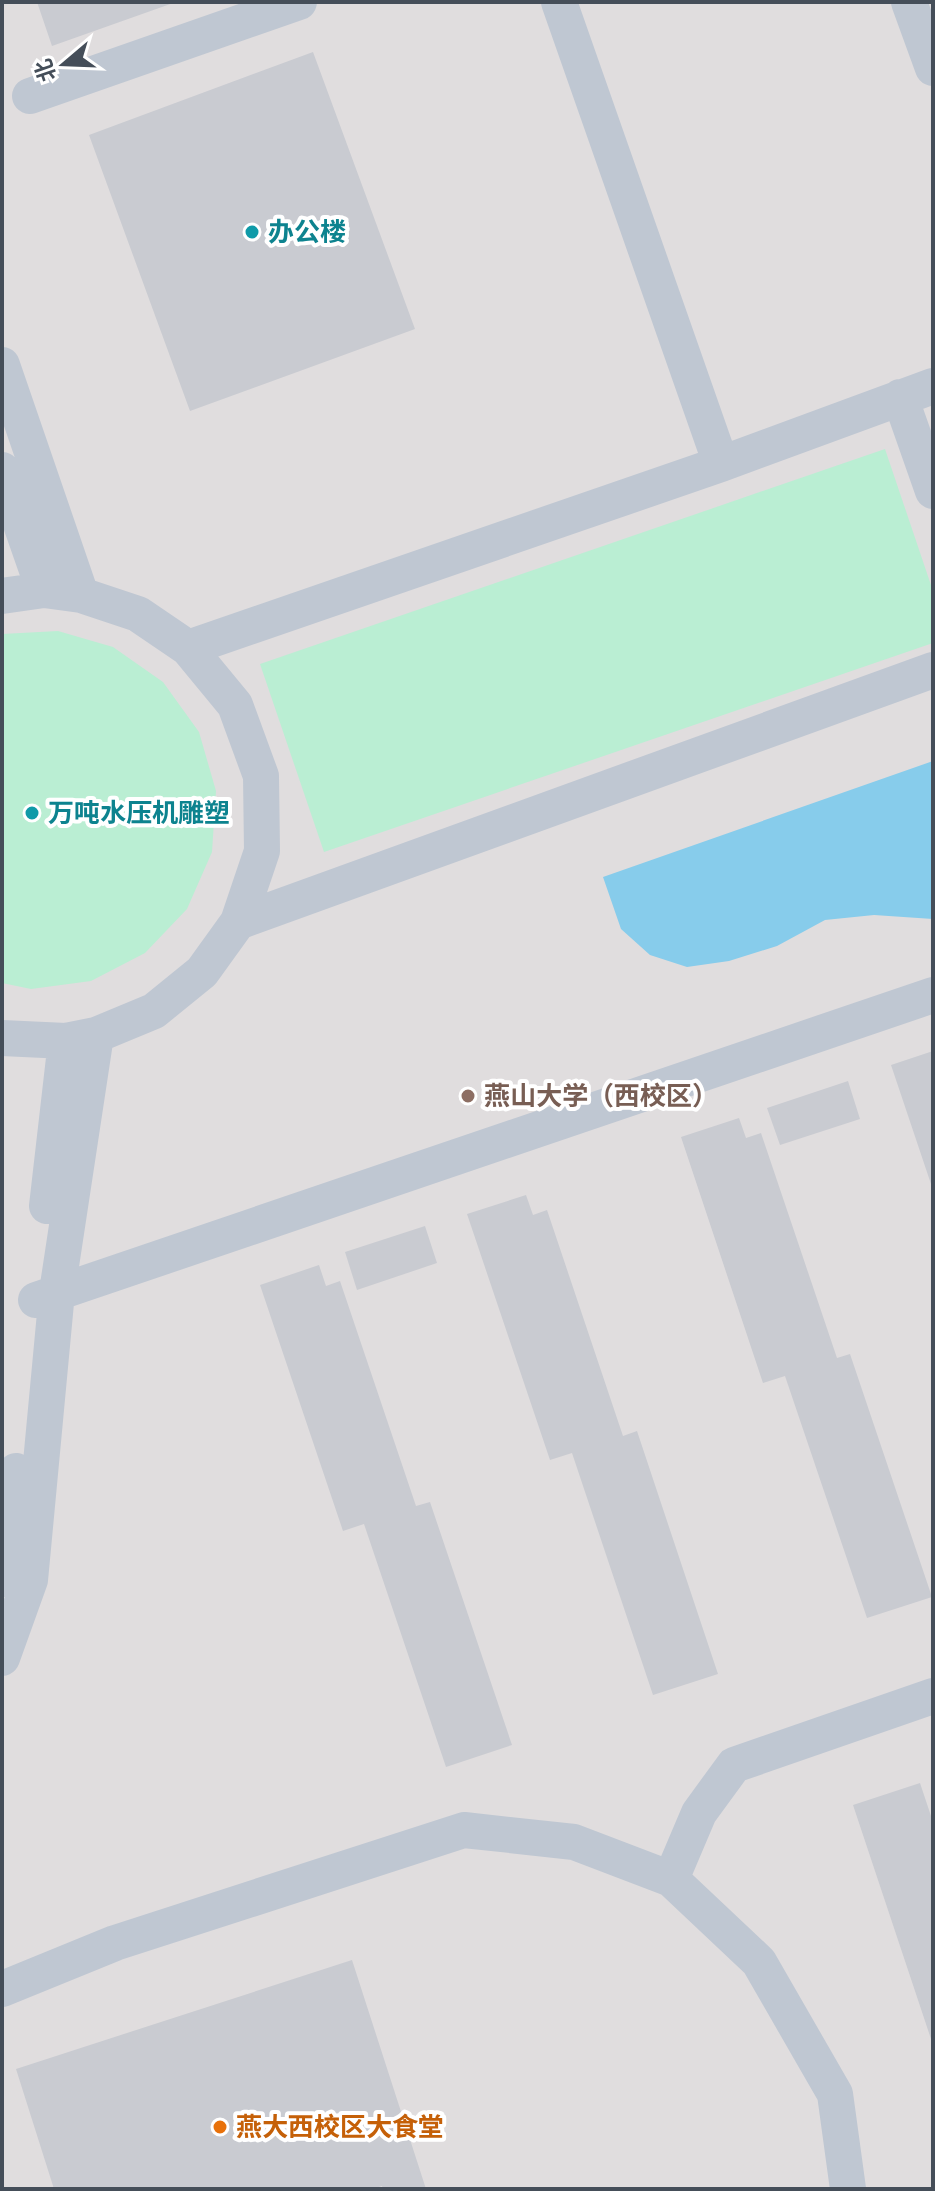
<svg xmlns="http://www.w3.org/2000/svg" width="935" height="2191" viewBox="0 0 935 2191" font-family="Cabin,'Noto Sans SC',sans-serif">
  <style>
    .education { fill: #e0ddde }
    .green { fill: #baeed3 }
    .water { fill: #87cceb }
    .building { fill: #c9cbd1 }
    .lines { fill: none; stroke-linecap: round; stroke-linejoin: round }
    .street { stroke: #bfc7d2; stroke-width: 36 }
    .culture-dot { fill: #0f9aa8; stroke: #fff; stroke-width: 3 }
    .education-dot { fill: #8d6e63; stroke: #fff; stroke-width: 3 }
    .food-dot { fill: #e8710a; stroke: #fff; stroke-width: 3 }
    .labels { text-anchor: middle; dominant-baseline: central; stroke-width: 8; stroke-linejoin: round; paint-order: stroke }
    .culture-label { font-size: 26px; font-weight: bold; fill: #0d838f; stroke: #fff; text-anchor: start }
    .education-label { font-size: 26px; font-weight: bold; fill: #785e54; stroke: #fff; text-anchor: start }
    .food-label { font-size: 26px; font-weight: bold; fill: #c56008; stroke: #fff; text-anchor: start }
  </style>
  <rect width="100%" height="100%" fill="#efecec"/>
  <path class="education" d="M2,2H933V2189H2Z"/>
  <path class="green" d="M885,449L933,591V643L324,852L260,664Z
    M58,631L113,647L163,682L199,732L216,791L212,852L187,909L145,953L91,981L31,989L2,983V634Z"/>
  <path class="water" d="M933,761V919L874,915L825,920L777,946L729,961L687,967L650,955L621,929L603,877Z"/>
  <path class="building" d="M37,2H176L52,46Z
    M313,52L415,329L190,411L89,135Z
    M933,1051V1187H932L891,1065Z
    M848,1081L860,1119L780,1145L767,1108Z
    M739,1118L746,1138L761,1133L837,1358L850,1354L932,1597L867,1618L785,1376L763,1383L681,1137Z
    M526,1195L533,1215L547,1210L623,1436L637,1431L718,1674L653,1695L572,1453L550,1460L467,1214Z
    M425,1226L437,1263L357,1290L345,1252Z
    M319,1265L326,1286L340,1281L416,1506L430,1502L512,1745L446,1767L364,1524L343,1531L260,1285Z
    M920,1783L933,1822L932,2042L853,1805Z
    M352,1960L426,2189H383L382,2186L373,2189H54L16,2069Z"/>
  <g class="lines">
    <path class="street" d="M559,2L721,464
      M909,2L933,68
      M30,96L299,2
      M2,365L81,595
      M900,397L933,491
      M2,470L44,590
      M2,596L44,590L81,595L138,614L188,648L235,705L261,776L262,851L238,922L202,972L154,1011L96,1035L66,1041L2,1038
      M188,648L721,464L933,386
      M238,922L933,670
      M47,1206L66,1041
      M36,1300L933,995
      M2,1579L5,1572L16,1471
      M2,1658L30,1580L57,1292L96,1035
      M671,1879L699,1813L734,1765L933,1696
      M2,1989L115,1943L464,1830L574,1842L671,1879L759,1962L835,2094L848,2189"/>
  </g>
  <g class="culture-dot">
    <circle cx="252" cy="232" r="8"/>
    <circle cx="32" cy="813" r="8"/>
  </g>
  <circle class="education-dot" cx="468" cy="1096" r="8"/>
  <circle class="food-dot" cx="220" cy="2127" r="8"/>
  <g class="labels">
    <g class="culture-label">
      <text x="268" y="232">办公楼</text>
      <text x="48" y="813">万吨水压机雕塑</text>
    </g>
    <g class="education-label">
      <text x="484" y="1096">燕山大学（西校区）</text>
    </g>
    <g class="food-label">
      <text x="236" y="2127">燕大西校区大食堂</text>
    </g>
  </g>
  <rect width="935" height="2191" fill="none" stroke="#454e59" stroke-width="8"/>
  <g transform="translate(64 64) rotate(251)" stroke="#ffffff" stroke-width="6" paint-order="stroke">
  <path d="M0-6L14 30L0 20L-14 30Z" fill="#454e59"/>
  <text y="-12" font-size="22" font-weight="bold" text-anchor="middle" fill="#454e59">北</text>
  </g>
</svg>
